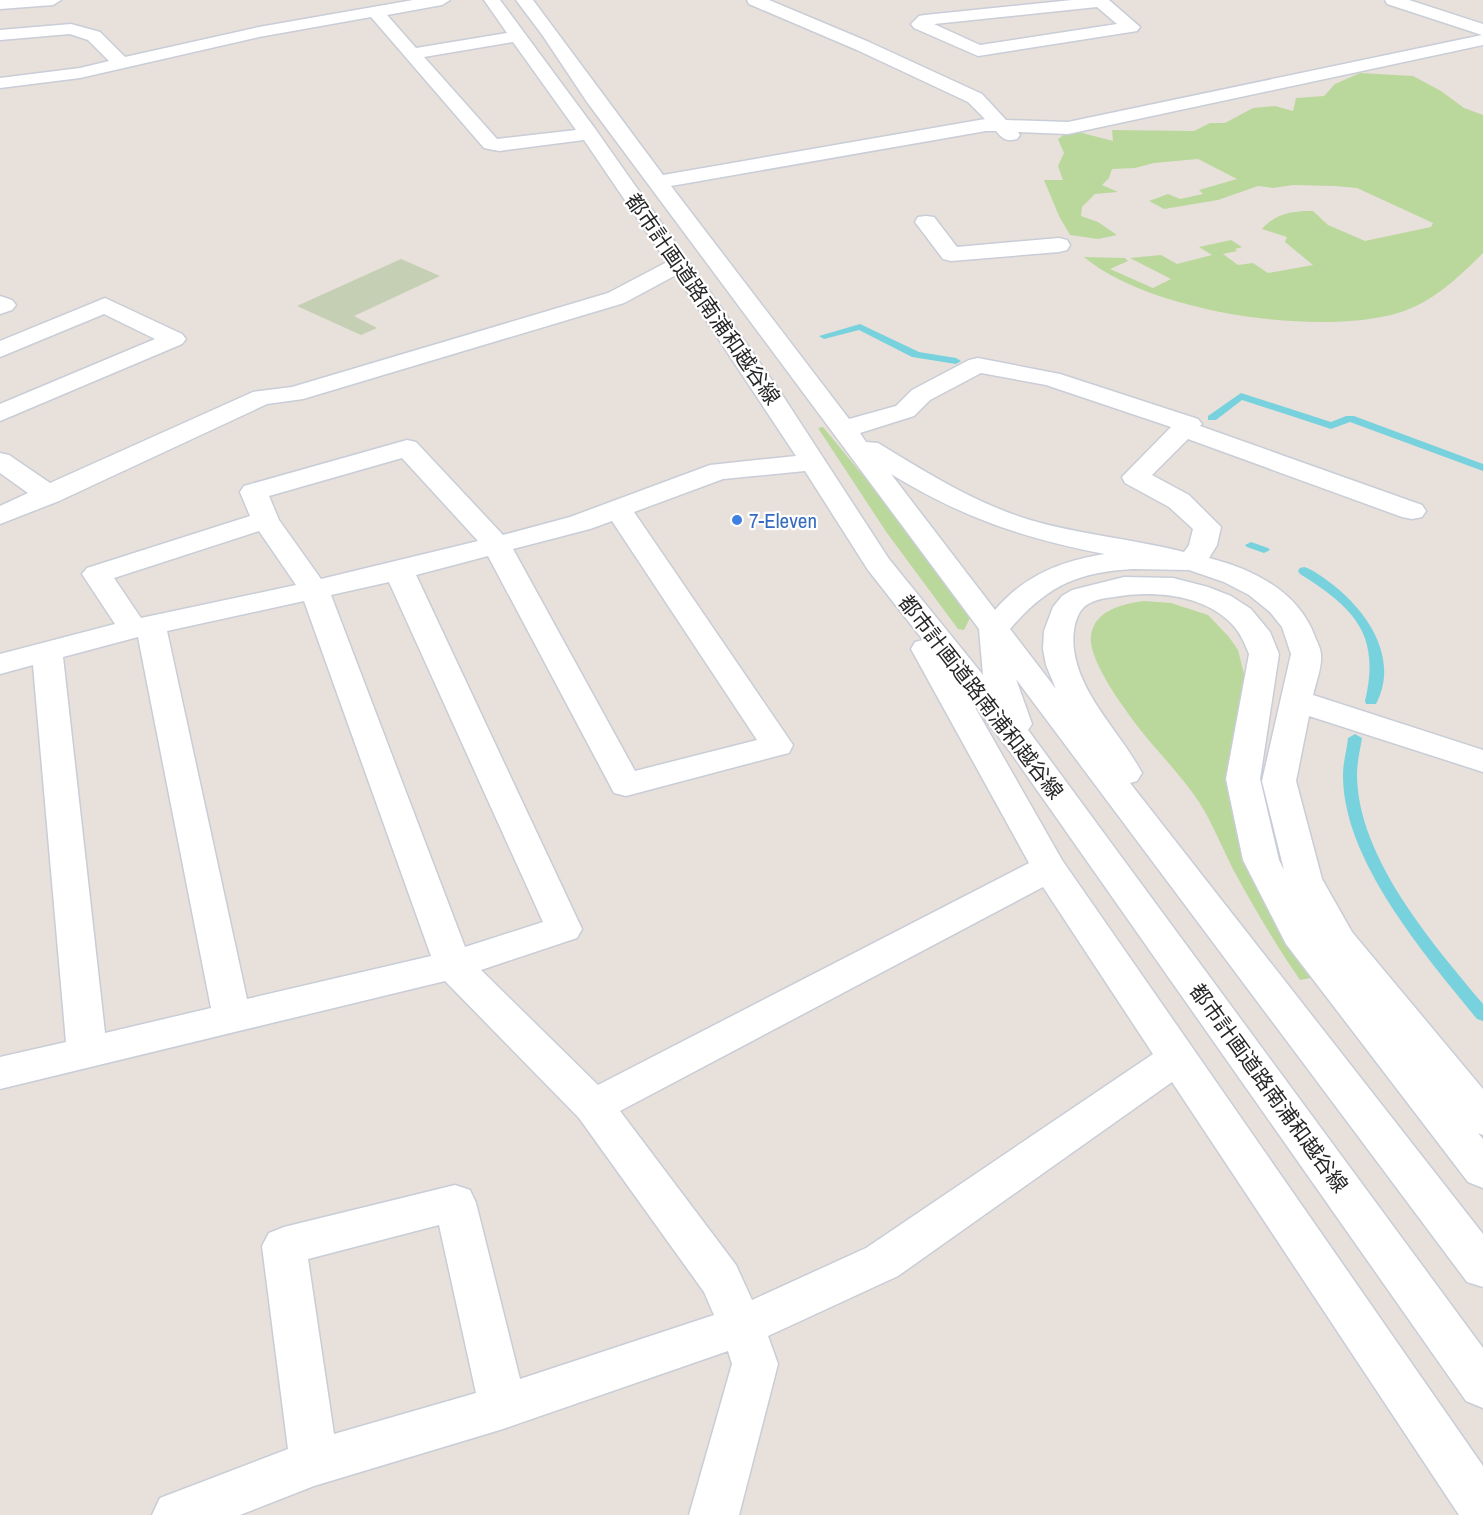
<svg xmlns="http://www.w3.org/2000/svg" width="1483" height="1515" viewBox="0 0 1483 1515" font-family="'Archivo Narrow','Noto Sans JP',sans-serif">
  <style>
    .green { fill: #bad89c }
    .cemetery { fill: #c5cfb3 }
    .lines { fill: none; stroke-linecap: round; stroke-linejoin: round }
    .stream { fill: #78d2de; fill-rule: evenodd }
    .minor-casing { stroke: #c8cdd7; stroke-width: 3 }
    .minor { fill: #fff; fill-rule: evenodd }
    .shop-dot { fill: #3f7fe0; stroke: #fff; stroke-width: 2 }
    .labels { text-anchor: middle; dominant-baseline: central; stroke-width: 4.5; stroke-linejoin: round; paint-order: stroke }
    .street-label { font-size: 21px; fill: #272727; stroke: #fff }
    .shop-label { font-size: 21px; fill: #366cbe; stroke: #fff; text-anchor: start }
  </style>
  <rect width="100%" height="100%" fill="#e8e0da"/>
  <path class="green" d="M1360,73L1413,76L1441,91L1464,108L1483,115V253C1459,277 1432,303 1398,313C1317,337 1149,312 1084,257L1125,258L1128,261L1110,269L1153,288L1171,279L1130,258L1161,255L1177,264L1212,255L1199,247L1231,240L1242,247L1235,249L1237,251L1223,254L1238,265L1253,263L1268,273L1313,265L1285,242L1287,237L1262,229C1276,213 1292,211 1313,211L1328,225L1365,241L1431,227L1433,223L1357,188L1335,186L1293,185L1273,188L1258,186L1218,200L1164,209L1149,201L1168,194L1180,199L1203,194L1199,190L1237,179L1198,159L1154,163L1135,168L1112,169L1109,178L1102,185L1118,192L1095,194L1082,207L1081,216L1098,222L1117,235L1098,239L1070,235L1059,216L1044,180H1063L1058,166L1064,153L1058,139L1071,130L1113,141L1112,130L1194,131L1210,123H1225L1253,108L1275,106L1293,111L1296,98L1324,96L1335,84Z
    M823,427L907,529L971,616L964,630L958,629L887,533L818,428Z
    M1144,601L1171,603L1208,615L1229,637L1238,650L1246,682L1232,749L1315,977L1300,980C1276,945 1254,908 1234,871C1222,848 1213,824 1199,802C1177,769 1147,742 1125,709C1114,694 1088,655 1091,636C1094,610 1123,604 1144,601Z"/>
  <path class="cemetery" d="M401,259L440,276L354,316L377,328L361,335L297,306Z"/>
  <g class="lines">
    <path class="stream" d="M860,324L919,352L956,358L961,361L956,364L912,357L859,330L824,339L819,336Z
      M1241,393L1331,422L1346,416H1354L1483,464V471L1350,422L1331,429L1242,400L1216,420H1208V416Z
      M1251,542L1268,548L1270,550L1264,553L1247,547L1245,545Z
      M1304,567C1314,570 1324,578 1332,584C1367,611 1400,658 1376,704H1366L1365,701C1381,634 1354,608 1300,574L1298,571L1300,568Z
      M1355,734L1362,738C1360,750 1357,763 1357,774C1357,857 1433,944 1483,1004V1021L1477,1019C1426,956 1342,860 1343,774C1343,762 1347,750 1348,738Z"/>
    <g class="minor-casing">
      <path id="minor" d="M0,0H61L53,5L0,9Z
        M413,0H450L442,5L387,15L416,48L507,33L484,0H500L596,130L781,393L889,559L983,675L979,629L587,102L543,36L516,0H533L663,175L985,119L968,102L857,50L749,4L747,0H769L869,42L982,94L1006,120L1068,122L1482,35L1387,4L1385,0H1409L1483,24V45L1068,134L1018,132L1020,135L1017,139C1006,142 1003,139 996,131H986L671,186L849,419L896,406L912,390L969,360L978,358L1060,374L1198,419L1202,424L1200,426L1422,505L1426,511L1422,517L1412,519L1402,517L1188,439L1152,475L1189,495L1221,527L1217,545L1209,558C1253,569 1299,592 1315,637C1317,642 1321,649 1321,655C1322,667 1316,683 1313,695L1483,750V772L1309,716L1296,781L1322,879L1352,932L1483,1089V1135L1478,1133L1483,1139V1188L1468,1182L1286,944L1243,860L1226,779L1249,654C1244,642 1240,632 1231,623C1202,594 1152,590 1114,597C1104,598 1092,600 1084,607C1074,616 1072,637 1074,650C1080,696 1121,733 1142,773L1137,781L1130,783L1483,1234V1287L1467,1282L1016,679L1032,724L1028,730L1483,1348V1408L1466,1401L1011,753L972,702L1062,860L1483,1466V1515H1459L1172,1082L898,1276L768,1336L778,1364L739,1515H689L732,1364L728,1351L503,1429L314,1486L240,1515H152L160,1498L288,1449L262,1246L269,1233L284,1227L455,1185L470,1190L476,1203L520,1379L714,1315L704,1292L579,1118L445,981L0,1089V1057L66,1042L33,665L0,674V654L115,624L82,574L87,568L250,516L240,492L244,486L407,440L416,442L503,535L570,517L710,465L796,456L676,275L624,303L303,399L267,404L59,501L0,524V506L28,493L0,473V453L9,455L50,483L253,392L292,387L608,293L667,262L584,140L499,151L484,148L371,17L259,37L80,78L0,88V78L80,68L109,61L88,40L70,34L0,40V30L71,24L100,32L125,57L259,27ZM513,42L576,130L497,139L424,57ZM981,373L1046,385L1171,427L1122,477L1125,483L1169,507L1193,529L1189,545L1184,552C1133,539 1081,535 1030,520C975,503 927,473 878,443L866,442L860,433L914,416L930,400ZM402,458L478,541L321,579L279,520L269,496ZM805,471L868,570L923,640L915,642L911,649L1029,863L598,1085L481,970L577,938L582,929L416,575L488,556L614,793L626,796L777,756L789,753L793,745L634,512L723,479ZM891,474C963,518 1023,538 1105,554C1061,561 1025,575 995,610ZM612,521L757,740L635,771L513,549L590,529ZM259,531L296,585L141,618L114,578ZM1133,569L1189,570L1224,582L1249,595L1270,612L1282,627L1291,654L1262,781L1284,870L1279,860L1260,779L1279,654L1270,632L1251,609L1231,596L1208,587L1173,578L1124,577L1072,590L1062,596L1053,607L1044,631L1043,649L1046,665L1056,689L1010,629C1047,586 1077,572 1133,569ZM389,582L543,922L465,947L331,595ZM304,601L431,956L247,999L167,631ZM138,637L211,1008L105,1033L63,657ZM1043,887L1153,1054L866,1248L752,1300L736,1265L620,1111ZM439,1225L476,1393L334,1434L308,1259Z
        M1072,0H1109L1140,27L1137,31L1131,32L978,56L914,28L911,24L919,16L925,15ZM1097,7L1117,24L980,45L934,24Z
        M926,216L934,217L957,247L1059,238L1067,240L1070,245L1067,250L1059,252L951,261L943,259L915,222L918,217Z
        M0,296L12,300L16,305L12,310L0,314Z
        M105,298L182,334L186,339L182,344L0,421V404L155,339L104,314L0,357V341Z"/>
    </g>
    <use href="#minor" class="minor"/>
  </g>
  <circle class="shop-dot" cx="737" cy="520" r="6"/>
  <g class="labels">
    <g class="street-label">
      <text transform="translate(703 299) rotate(55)">都市計画道路南浦和越谷線</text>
      <text transform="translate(981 697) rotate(52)">都市計画道路南浦和越谷線</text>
      <text transform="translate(1269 1088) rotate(54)">都市計画道路南浦和越谷線</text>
    </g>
    <g class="shop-label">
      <text x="749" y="520">7-Eleven</text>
    </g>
  </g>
</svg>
